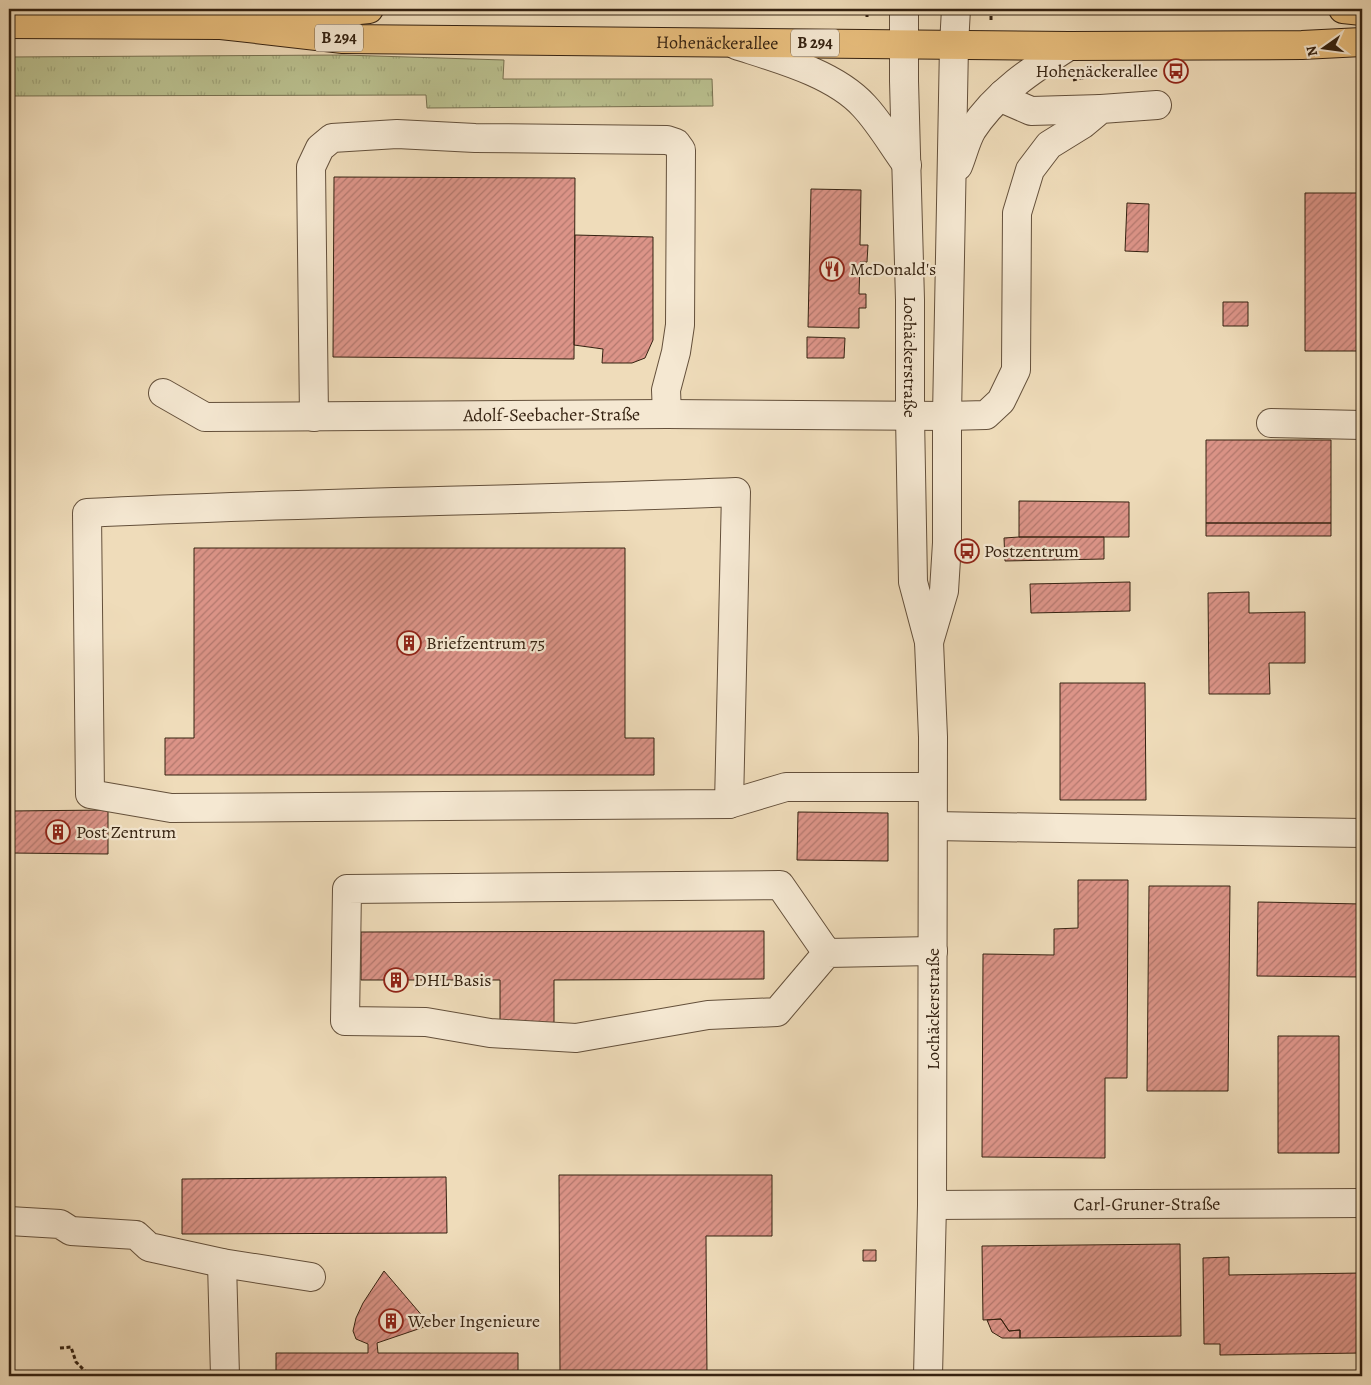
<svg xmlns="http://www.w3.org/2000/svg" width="1371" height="1385" viewBox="0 0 1371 1385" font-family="Alegreya,serif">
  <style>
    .grass { fill: url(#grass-tufts); stroke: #787150 }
    .building { fill: url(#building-hatch); stroke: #352211 }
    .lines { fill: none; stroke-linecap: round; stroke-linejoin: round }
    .minor-casing { stroke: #64503b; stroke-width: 30 }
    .major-casing { stroke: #352211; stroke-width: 30 }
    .path { stroke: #352211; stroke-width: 3; stroke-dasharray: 4 2.5; stroke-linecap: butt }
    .minor { stroke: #f5e8d2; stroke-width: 28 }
    .major { stroke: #e8be7d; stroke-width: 28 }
    .labels { text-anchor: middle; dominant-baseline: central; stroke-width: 4.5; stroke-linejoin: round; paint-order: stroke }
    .shield { fill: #f5e8d2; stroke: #6f5d4b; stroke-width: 1 }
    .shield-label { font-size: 16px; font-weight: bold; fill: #352211 }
    .street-label { font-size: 18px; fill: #352211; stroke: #f5e8d2 }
    .poi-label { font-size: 18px; fill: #352211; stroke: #f5e8d2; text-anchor: start }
  </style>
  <defs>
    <pattern id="grass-tufts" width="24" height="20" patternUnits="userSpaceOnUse" patternTransform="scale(1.25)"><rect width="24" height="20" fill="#bac08f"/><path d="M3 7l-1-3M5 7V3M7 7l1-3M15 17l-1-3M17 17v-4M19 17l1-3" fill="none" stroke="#a0a57a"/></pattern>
    <pattern id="building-hatch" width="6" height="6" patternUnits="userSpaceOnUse" patternTransform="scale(1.25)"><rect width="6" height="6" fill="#dc9488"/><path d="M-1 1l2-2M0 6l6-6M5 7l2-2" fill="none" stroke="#b3786e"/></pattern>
  </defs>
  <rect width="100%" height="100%" fill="#efdcba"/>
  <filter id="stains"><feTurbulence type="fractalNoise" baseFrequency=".004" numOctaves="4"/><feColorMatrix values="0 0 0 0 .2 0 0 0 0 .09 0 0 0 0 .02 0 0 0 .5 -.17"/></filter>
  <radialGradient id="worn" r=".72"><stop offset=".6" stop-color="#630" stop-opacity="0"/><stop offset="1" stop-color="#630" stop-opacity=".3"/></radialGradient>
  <path class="grass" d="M343,55L504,60L503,79H712L713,106L427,108L426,95L9,96V57Z"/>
  <path class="building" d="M334,177L575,178L574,359L333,357Z
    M811,189L861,190L860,245H868L867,262H860L859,294H866V308H859V328L808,327Z
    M1305,193H1362V351H1305Z
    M1127,203L1149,204L1148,252L1125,251Z
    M575,235L653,237V340L645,358L632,363H602L603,349L574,345Z
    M1223,302H1248V326H1223Z
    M807,337L845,338L844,358H807Z
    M1206,440H1331V523H1206Z
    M1019,501L1129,502V537H1019Z
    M1206,523H1331V536H1206Z
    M1019,537H1104V559L1005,561L1004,538Z
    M194,548H625V738H654V775H165V738H194Z
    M1130,582V611L1031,613L1030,584Z
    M1249,592V613L1305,612V663H1269L1270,694H1209L1208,593Z
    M1060,683H1145L1146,800H1060Z
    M108,810V854L9,853V811Z
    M798,812L888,813V861L797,860Z
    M1078,880H1128L1127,1078H1105V1158L982,1157L983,954L1054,955V929L1078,928Z
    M1149,886H1230L1228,1091H1147Z
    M1258,902L1362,904V977L1257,976Z
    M764,931V979L554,980V1030H500V980H361V932Z
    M1278,1036H1339V1153H1278Z
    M1360,1036H1362V1128H1361Z
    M559,1175H772V1236H706L707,1376H560Z
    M446,1177L447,1233L182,1234V1179Z
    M1180,1244L1181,1336L1020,1338V1330L1009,1331L1001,1319L983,1320L982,1246Z
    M863,1250H876V1261H863Z
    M1229,1257V1275L1362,1273V1353L1220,1355V1344H1204L1203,1258Z
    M384,1271L430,1325L377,1343L378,1353H518V1376H276V1353H368V1344L356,1339L353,1331L356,1318L363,1303Z
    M1001,1319L1009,1331L1020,1330V1338H1002L992,1332L987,1320Z"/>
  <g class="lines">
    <g class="minor-casing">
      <g id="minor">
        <path id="s1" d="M904,9V81L910,300V416L913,582L929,642L933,737L932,1205L928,1376"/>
        <path d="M736,45C776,58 834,73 864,106C880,123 893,146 907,165"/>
        <path d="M1003,94L1008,101L1031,111L1101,109"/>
        <path d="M958,166C963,154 966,140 972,130C996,93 1033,69 1069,46"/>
        <path id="s2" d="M163,393L205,417L667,414L947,416L986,415L1001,401L1016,370L1017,213L1030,170L1049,145L1083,124L1101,109L1157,105"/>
        <path d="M314,417L311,167L320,148L332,138L397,134L475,138L667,140L676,143L681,150L680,325L676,352L666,390L667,414"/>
        <path d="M1271,423L1362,425"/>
        <path d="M736,492L729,804L171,808L90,794L87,513C303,502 519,501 736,492Z"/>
        <path d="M929,642L944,591L947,543V416L954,45L956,9"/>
        <path d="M729,804L786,787H932"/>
        <path d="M933,826L1362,833"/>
        <path d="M827,953L780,885L347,889L345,1021L426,1022L490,1033L576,1038L708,1015L777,1012L827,953L933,951"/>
        <path id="s3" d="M932,1205L1362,1203"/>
        <path d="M9,1221L60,1224L71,1231L136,1235L149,1247L222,1263L311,1277"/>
        <path d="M222,1263L225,1376"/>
      </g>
    </g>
    <g class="major-casing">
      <g id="major">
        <path d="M1343,9L1362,11"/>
        <path d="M270,19L369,9"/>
        <path id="s4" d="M9,24L221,25L343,39L1069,46L1302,45L1362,42"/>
      </g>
    </g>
    <path class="path" d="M867,17V9
      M991,20V9
      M1073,80L1096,75
      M60,1348L71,1347L76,1362L90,1376"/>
    <use href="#minor" class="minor"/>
    <use href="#major" class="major"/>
  </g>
  <defs>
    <g id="bus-ring" transform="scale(1.25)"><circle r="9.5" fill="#f5e8d2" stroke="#8f2418" stroke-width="1.5"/><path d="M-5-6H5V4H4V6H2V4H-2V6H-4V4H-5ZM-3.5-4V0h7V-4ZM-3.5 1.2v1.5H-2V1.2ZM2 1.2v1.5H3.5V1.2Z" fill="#8f2418"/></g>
    <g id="restaurant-ring" transform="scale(1.25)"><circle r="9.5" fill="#f5e8d2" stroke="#8f2418" stroke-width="1.5"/><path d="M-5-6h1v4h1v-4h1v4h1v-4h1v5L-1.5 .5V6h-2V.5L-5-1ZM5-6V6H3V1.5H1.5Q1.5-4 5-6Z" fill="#8f2418"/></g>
    <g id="building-ring" transform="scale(1.25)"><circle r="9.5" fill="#f5e8d2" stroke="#8f2418" stroke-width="1.5"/><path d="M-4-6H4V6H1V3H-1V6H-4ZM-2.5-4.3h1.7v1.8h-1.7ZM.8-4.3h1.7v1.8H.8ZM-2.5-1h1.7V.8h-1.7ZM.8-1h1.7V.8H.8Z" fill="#8f2418"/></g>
  </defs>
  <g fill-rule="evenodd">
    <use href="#bus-ring" x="1176" y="71"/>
    <use href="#restaurant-ring" x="832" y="269"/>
    <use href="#bus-ring" x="967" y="551"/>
    <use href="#building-ring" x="409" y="643"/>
    <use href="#building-ring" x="58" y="832"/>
    <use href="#building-ring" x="396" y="980"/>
    <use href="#building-ring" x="391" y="1321"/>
  </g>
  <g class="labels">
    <g class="shield">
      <rect x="315" y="24.5" width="48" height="27" rx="4"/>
      <rect x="791" y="29.5" width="48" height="27" rx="4"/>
    </g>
    <g class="shield-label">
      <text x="339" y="38">B 294</text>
      <text x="815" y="43">B 294</text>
    </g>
    <g class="street-label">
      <text stroke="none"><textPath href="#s4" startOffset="709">Hohenäckerallee</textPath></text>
      <text stroke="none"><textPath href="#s1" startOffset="348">Lochäckerstraße</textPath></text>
      <text stroke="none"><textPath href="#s2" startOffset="395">Adolf-Seebacher-Straße</textPath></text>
      <text transform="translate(933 1009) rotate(-90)">Lochäckerstraße</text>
      <text stroke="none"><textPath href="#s3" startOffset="215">Carl-Gruner-Straße</textPath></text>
    </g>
    <g class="poi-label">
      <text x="1158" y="71" text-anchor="end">Hohenäckerallee</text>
      <text x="850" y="269">McDonald's</text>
      <text x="984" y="551">Postzentrum</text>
      <text x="426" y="643">Briefzentrum 75</text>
      <text x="76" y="832">Post Zentrum</text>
      <text x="414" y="980">DHL Basis</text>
      <text x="408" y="1321">Weber Ingenieure</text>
    </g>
  </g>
  <rect width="1371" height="1385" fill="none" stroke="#efdcba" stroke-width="30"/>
  <rect x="10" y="10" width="1351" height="1365" fill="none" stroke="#352211" stroke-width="2.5"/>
  <rect x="15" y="15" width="1341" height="1355" fill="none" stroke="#352211"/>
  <g transform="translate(1324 48) rotate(256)" stroke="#f5e8d2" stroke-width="4" paint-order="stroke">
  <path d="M0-4L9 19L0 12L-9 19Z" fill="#352211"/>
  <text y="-8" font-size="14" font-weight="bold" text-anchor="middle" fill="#352211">N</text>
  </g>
  <rect width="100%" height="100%" filter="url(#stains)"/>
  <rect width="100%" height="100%" fill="url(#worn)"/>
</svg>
